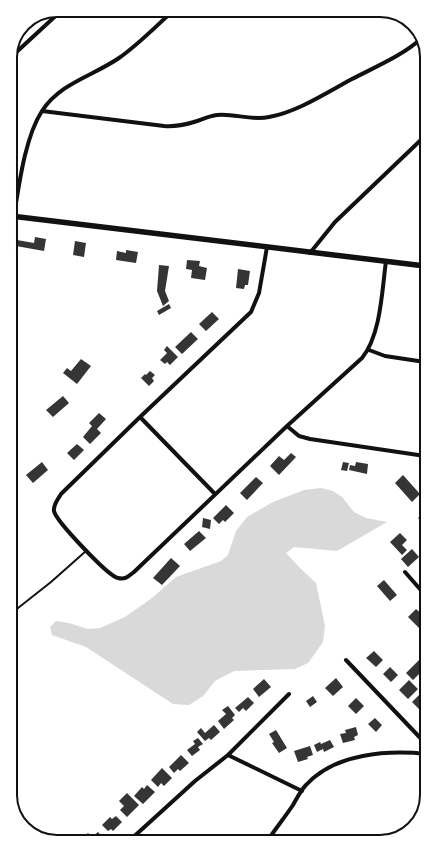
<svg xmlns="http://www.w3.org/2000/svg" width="437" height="852" viewBox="0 0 437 852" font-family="'Space Grotesk',sans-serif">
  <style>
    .water { fill: #d9d9d9 }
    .building { fill: #353535 }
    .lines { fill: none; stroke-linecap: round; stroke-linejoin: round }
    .service { stroke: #111; stroke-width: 2 }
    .minor { stroke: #111; stroke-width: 4 }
    .secondary { stroke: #111; stroke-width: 5.5 }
    .rim { fill: none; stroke: #111; stroke-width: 2 }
  </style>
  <rect width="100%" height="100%" fill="#fff"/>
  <path class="water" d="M321,488L333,491L342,497L354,512L366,518L387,522L337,551L294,547L286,553L300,568L316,583L325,626L323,642L308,663L295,669L234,671L215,681L203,696L189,705L173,704L86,647L52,635L50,627L56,621L69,623L88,629L100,628L125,617L152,598L176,577L221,561L228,555L236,531L247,517L273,502L304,490Z"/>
  <path class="building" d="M35,237L46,239L44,251L16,246L17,240L34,243Z
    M75,241L86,243L84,257L73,255Z
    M126,250L138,252L136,263L116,260L117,251L126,253Z
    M187,260L200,261L199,266L207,268L205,280L191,278L192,270L186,269Z
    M159,265L169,266L165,291L169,301L163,306L157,291Z
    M238,269L250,271L248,285H245L244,289L236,288Z
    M169,304L171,308L159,315L157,311Z
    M212,312L219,319L206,331L199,324Z
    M191,332L198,339L182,354L175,347Z
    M167,346L178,357L170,365L167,362L165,364L160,360L167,353L164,350Z
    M81,359L91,366L77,384L63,373L67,368L71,371Z
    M150,371L155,375L152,378L154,381L149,386L141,378L145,374L146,375Z
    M63,396L69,403L53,417L46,410Z
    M99,413L106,419L97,429L101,433L90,444L83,437L92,426L89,423Z
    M77,444L84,450L74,460L67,453Z
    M291,453L296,457L279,475L270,466L279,456L284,460Z
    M42,462L48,470L33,483L26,475Z
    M343,462L349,463L347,471L341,470Z
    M356,462L368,464L367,474L349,470L350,465L355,466Z
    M403,475L420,494L412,502L395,483Z
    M256,477L263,483L247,500L240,493Z
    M226,505L234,513L225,522L223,520L219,524L213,518Z
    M424,512L426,513V535L421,530L425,525L418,518Z
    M203,518L211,520L210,529L202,527Z
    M199,531L206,538L190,551L184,544Z
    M400,533L407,540L402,545L407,550L402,555L390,542Z
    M412,549L419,557L408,567L401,559Z
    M171,558L180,566L162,585L153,578Z
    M384,580L397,595L390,601L377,586Z
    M416,609L423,615L421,617L424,620L426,619V635L408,617Z
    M374,651L383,660L376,667L366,658Z
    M421,658L426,663V667L413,680L406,673Z
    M390,667L398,675L391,682L383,674Z
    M336,678L343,687L333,696L325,688Z
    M264,679L271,687L259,697L253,689Z
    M409,680L418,689L408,699L399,690Z
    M421,693L427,699V706L421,711L412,702Z
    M313,696L317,702L310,707L306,701Z
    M248,697L254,703L246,711L243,708L239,712L235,708Z
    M356,698L364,706L356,714L348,706Z
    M228,706L235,715L232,718L234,720L224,729L218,721L226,714L222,710Z
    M375,718L382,725L376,732L368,724Z
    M214,725L220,732L211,740L209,738L205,741L197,732L201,728L205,733Z
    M356,727L358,735L354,737L355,740L343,743L340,734L346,733L345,730Z
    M276,730L287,748L279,753L272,743L274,742L269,734Z
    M198,738L203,744L198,747L200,750L192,756L187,750L195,744L193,741Z
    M330,740L334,747L324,752L323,749L317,752L314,745L320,742L321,744Z
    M310,746L313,755L307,757L308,759L298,762L294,751Z
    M181,755L189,763L180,771L178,769L174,773L169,767Z
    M162,768L172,778L164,786L161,783L158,787L151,780Z
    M147,785L155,792L143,804L134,796L142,787L144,789Z
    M127,793L139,805L127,817L120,810L124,806L119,801Z
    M116,816L122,822L113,831L111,829L108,831L102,825L110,817L112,819Z
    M98,832L104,839L101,841L77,842L88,833L92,837Z"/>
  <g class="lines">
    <path class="service" d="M13,612L51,582L86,551"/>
    <path class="minor" d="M10,58L62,10
      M42,111L164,126C175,127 184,125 194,122C201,120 209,116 217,115C234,113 251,121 269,117C297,112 326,93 352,79C375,67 402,56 422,38
      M14,216C19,185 25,137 42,111C60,83 93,76 119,58C139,44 156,26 174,10
      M267,247L259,293L251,312L140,417L61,494C58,499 53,505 54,511C56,521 108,576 118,578C125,580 129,576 134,572L287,426L362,358C381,335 382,290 386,261
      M310,253L335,222L424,137
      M369,350L385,356L425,362
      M140,417L215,494
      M287,426L299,436L310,439L425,456
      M405,572L426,596
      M346,660L427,745
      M228,755L302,791
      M268,840C276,828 285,817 293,805C297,798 301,790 306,785C335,753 388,750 427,754
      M129,841L195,781L228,755L289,694"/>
    <path class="secondary" d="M11,216L425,266"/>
  </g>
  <path d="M0 0H437V852H0ZM57 17H380A40 40 0 0 1 420 57V795A40 40 0 0 1 380 835H57A40 40 0 0 1 17 795V57A40 40 0 0 1 57 17Z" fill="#fff" fill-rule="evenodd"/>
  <path class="rim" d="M57 17H380A40 40 0 0 1 420 57V795A40 40 0 0 1 380 835H57A40 40 0 0 1 17 795V57A40 40 0 0 1 57 17Z"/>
</svg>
